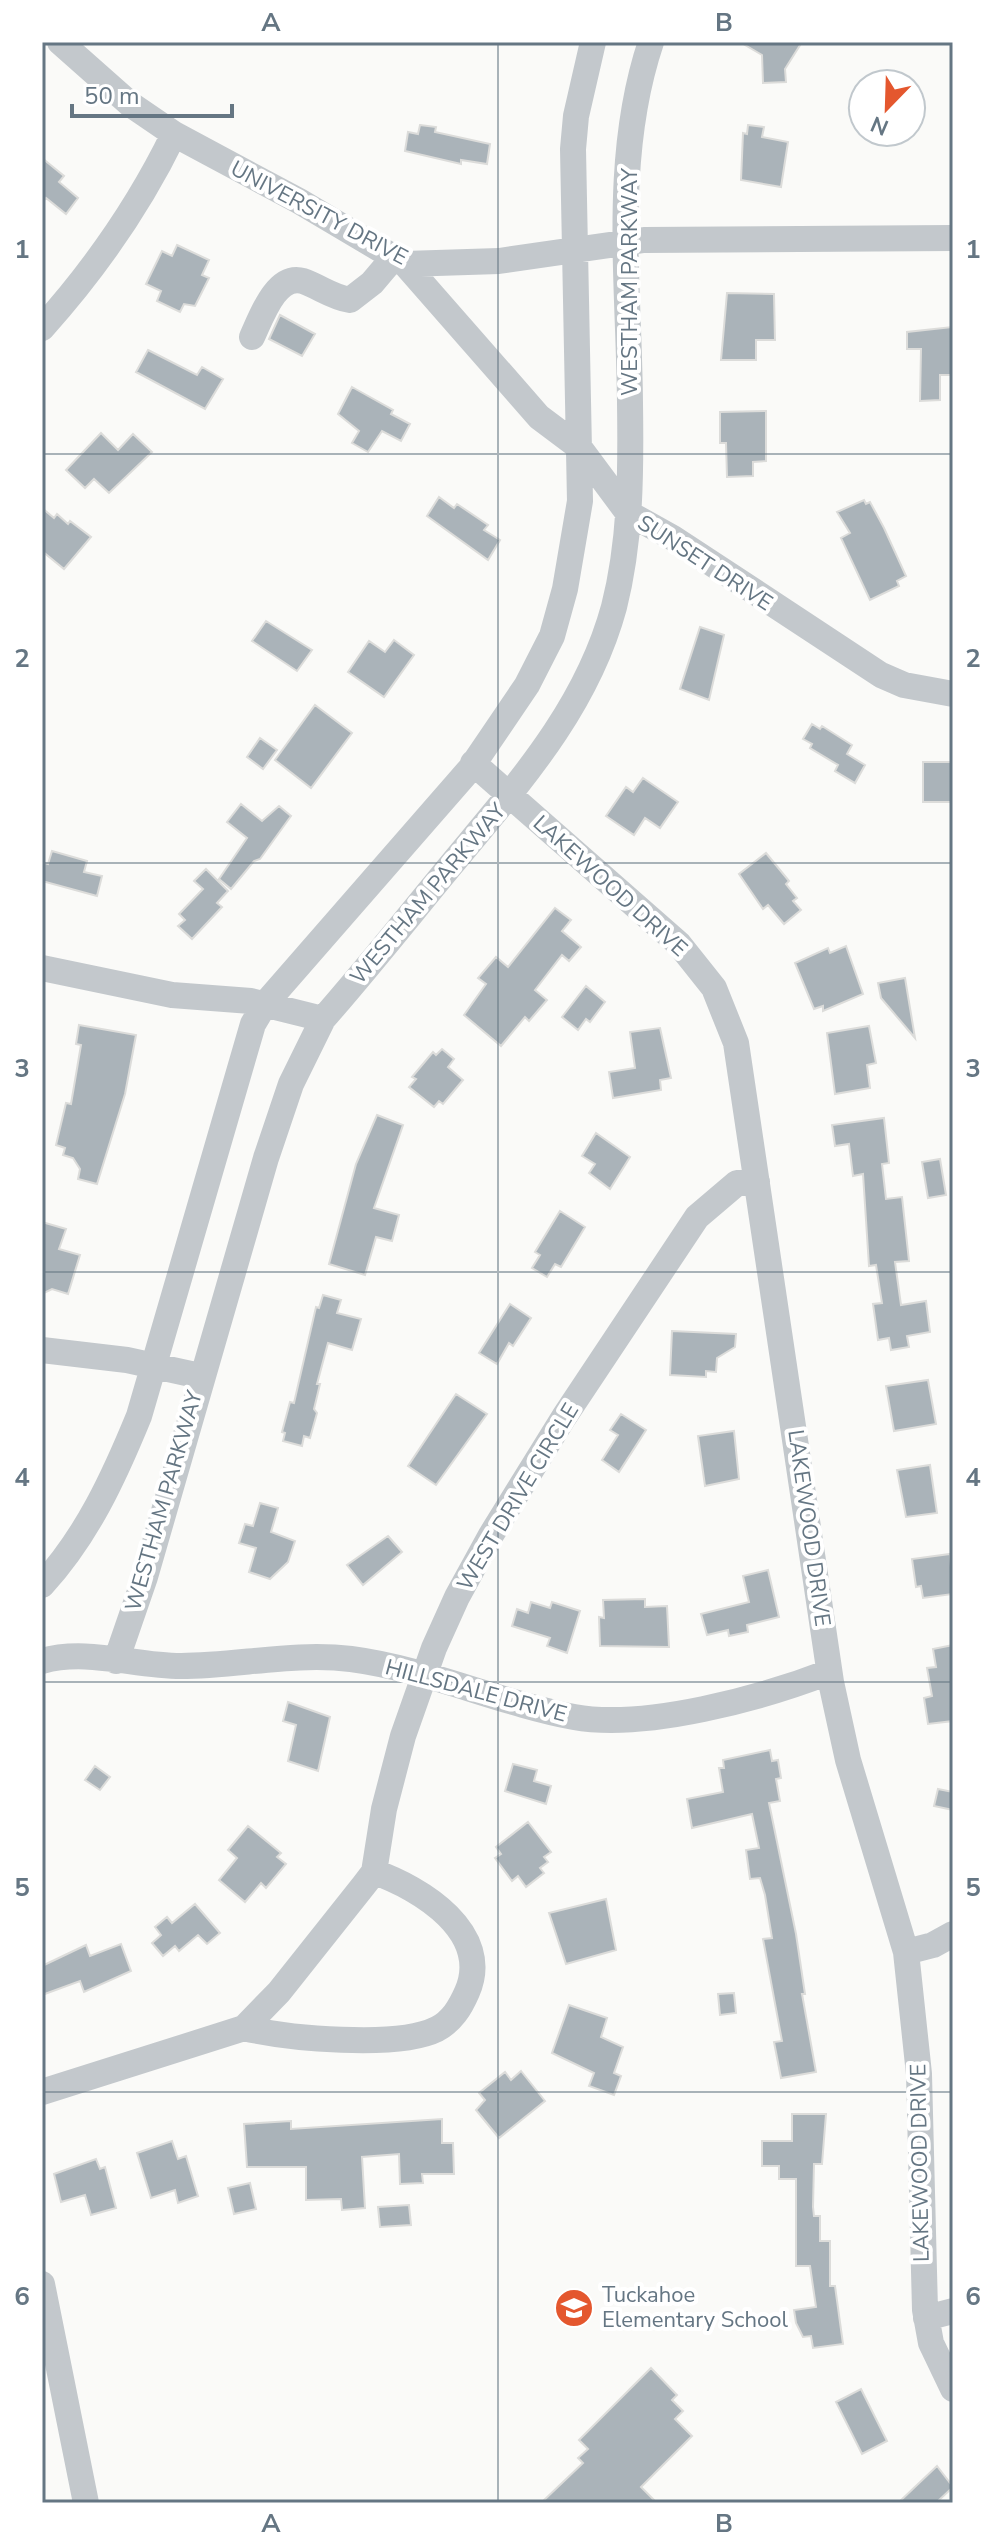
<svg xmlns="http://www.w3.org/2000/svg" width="995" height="2545" viewBox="0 0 995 2545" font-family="'Nunito Sans',sans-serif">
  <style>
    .building { fill: #aab3b9; stroke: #dcdcda; stroke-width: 2 }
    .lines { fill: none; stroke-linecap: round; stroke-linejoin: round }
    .minor { stroke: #c3c8cc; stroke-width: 26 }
    .grid { fill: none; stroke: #657683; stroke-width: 2; stroke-opacity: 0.55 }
    .labels { text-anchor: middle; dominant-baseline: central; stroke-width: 8; stroke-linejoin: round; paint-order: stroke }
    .street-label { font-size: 22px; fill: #657683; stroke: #fff }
    .poi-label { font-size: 22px; fill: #657683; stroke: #fff; text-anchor: start }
    .neatline { fill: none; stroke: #657683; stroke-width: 3 }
    .grid-label { font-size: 26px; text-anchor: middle; font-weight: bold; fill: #657683 }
  </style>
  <rect width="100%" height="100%" fill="#fafaf8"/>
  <path class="building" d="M740,42H802L785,69L786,82L763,83L762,55Z
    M420,125L436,127L435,132L490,144L487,164L461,160V164L405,151L408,132L418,134Z
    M748,125L764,127L762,137L788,142L781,187L741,180L743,133L747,134Z
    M42,158L64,176L59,182L78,198L66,214L46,198L42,203Z
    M177,245L209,260L202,275L209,278L195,306L184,304L180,312L157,301L161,291L146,284L162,251L172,256Z
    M727,293L774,294L775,340H756V360H721Z
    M280,315L315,334L302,356L269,339Z
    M952,327L953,375H940V400L920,401L921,349H907V332Z
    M148,350L197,375L202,367L223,379L205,409L136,372Z
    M352,387L393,410L391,414L410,424L401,441L382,431L368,452L352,443L359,431L338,414Z
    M766,411V461L753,462V476L727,477L726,443H720V412Z
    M101,433L118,450L133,434L152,452L109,493L94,479L85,488L66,470Z
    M439,497L454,508L457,504L488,525L484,530L500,540L488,560L427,516Z
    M864,500L866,504L870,502L884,528L906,576L897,581L899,586L870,600L841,538L850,533L837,512Z
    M42,508L54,518L57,514L68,524L70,521L91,537L64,569L42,551Z
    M266,621L312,650L297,671L252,641Z
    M700,627L724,635L709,700L680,689Z
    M394,640L414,655L384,697L348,672L369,641L385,652Z
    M315,705L352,733L311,788L275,760Z
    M812,724L820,729L822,726L852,745L847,754L865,765L855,783L835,771L838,765L810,748L812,744L803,739Z
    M260,738L277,750L263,769L247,757Z
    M923,762H953V802H923Z
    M643,778L678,802L660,828L645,818L634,835L606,816L626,787L633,792Z
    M241,804L262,821L279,806L291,816L260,859L254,861L231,889L219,879L247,838L227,822Z
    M52,851L87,861L84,872L102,876L97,896L42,881V862L48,864Z
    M766,853L789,881L786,884L797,898L793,901L801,910L784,924L768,905L763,909L739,874Z
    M206,869L228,891L217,903L222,907L192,939L178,926L185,920L179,914L203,889L194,881Z
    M555,908L571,920L562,931L581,947L569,961L562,955L535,990L547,1000L529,1021L525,1017L501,1046L464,1015L486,984L478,978L496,957L508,967Z
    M846,946L863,994L823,1011V1006L814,1009L795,963L828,948L830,953Z
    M905,978L915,1038L881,998L878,983Z
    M586,986L605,1002L590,1022L586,1019L578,1030L562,1017Z
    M79,1025L136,1035L125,1094L97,1184L78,1179L80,1169L73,1158L63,1155L65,1148L56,1145L66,1103L71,1104L81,1045L76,1044Z
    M869,1026L876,1063L867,1065L870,1088L835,1094L827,1033Z
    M660,1028L671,1078L660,1080L661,1090L613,1098L609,1072L635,1068L630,1032Z
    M442,1049L454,1059L448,1067L463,1080L443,1104L439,1101L434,1107L409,1087L416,1079L412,1077L433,1052L436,1055Z
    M377,1115L403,1125L374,1208L399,1215L392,1241L376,1237L365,1275L329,1264L356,1164Z
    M884,1118L889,1163L882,1164L886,1199L902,1197L909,1261L895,1262L901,1305L926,1301L930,1332L907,1336L909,1347L891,1350L889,1338L878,1340L873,1304L882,1303L876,1265L869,1266L863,1174L853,1176L849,1144L835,1146L832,1125Z
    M596,1133L630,1157L610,1189L589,1173L595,1164L582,1156Z
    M940,1159L946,1195L928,1198L922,1162Z
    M560,1211L585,1227L561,1267L555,1264L547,1277L532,1268L540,1255L535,1252Z
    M42,1222L66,1229L59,1249L80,1255L68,1294L52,1289L42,1294Z
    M323,1295L341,1300L337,1313L361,1319L352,1350L328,1343L317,1384H320L314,1409L317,1413L310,1438L304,1436L302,1446L283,1441L285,1433L282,1432L290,1402L294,1403L316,1307L319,1308Z
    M510,1304L531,1318L513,1346L509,1343L497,1364L479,1353Z
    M672,1331L736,1334L735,1347L717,1358L716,1372L706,1371V1377L670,1375Z
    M928,1380L936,1424L894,1431L886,1386Z
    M456,1394L487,1414L436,1485L408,1466Z
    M621,1414L646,1430L619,1472L602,1460L618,1435L610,1430Z
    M734,1431L739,1479L705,1486L698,1436Z
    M930,1465L937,1513L906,1517L897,1470Z
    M260,1503L278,1508L271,1532L295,1541L288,1562L270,1579L249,1572L256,1548L239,1543L245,1524L253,1526Z
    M388,1536L402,1552L363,1585L347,1565Z
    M950,1554L953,1594L923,1598L921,1586L916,1587L912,1559Z
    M768,1570L779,1617L747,1625L748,1632L729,1636L728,1630L707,1635L701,1614L749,1602L743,1576Z
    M645,1599V1607L667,1606L669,1647L600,1646L599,1617L604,1618L603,1600Z
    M531,1602L550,1608L552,1602L580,1611L567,1653L547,1646L550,1638L512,1626L517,1609L528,1613Z
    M953,1645V1721L928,1724L924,1698L932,1696L927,1668L936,1667L933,1649Z
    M288,1702L330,1717L318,1771L288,1761L296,1725L283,1721Z
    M770,1750L772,1761L778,1760L781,1778L776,1779L780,1801L769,1803L796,1934L805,1994H802L816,2072L781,2078L774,2042L782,2041L763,1939L772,1938L765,1895L760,1878L750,1879L746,1850L759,1848L752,1814L692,1828L687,1799L723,1792L719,1768H724L723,1760Z
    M513,1764L537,1770L534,1781L551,1786L546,1804L505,1791Z
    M95,1766L110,1777L100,1790L85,1780Z
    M938,1789L953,1792V1810L934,1806Z
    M528,1822L551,1852L544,1857L548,1862L540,1868L544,1873L526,1887L518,1876L512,1881L495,1858L501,1854L496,1847Z
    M248,1826L281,1853L277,1857L286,1864L266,1888L261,1883L245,1902L219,1880L237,1858L228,1850Z
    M606,1899L616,1950L566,1964L549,1913Z
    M195,1904L220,1933L207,1944L198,1935L179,1951L175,1946L163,1956L152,1943L161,1935L155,1927L167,1917L172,1923Z
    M121,1944L131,1971L84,1992L80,1981L42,1995V1966L86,1945L90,1956Z
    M734,1993L736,2013L720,2015L718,1994Z
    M569,2005L607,2018L601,2037L623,2047L614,2073L621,2076L614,2095L589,2086L594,2073L552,2053Z
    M521,2071L545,2101L499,2138L476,2110L485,2100L479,2093L505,2072L511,2080Z
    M792,2114H826L822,2164H814L813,2207L814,2216H820V2241H830V2286H835L843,2344L813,2348L811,2336L803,2337L796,2323L794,2310L816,2307L810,2266H796V2179H779V2166H762V2141H792Z
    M442,2119V2143H453L454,2174H422L423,2183L400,2184L399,2154L362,2157L365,2208L342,2210L341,2199L306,2200V2167H247L244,2124L291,2121V2129Z
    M172,2141L178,2159L186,2156L198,2196L178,2203L175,2190L151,2198L137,2153Z
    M96,2159L100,2169L105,2167L116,2208L91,2215L85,2195L61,2202L54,2174Z
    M250,2183L256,2209L234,2214L228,2188Z
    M409,2205L411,2225L380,2227L378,2207Z
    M651,2368L677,2395L672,2400L683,2411L675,2419L692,2436L641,2487L657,2503H541L583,2463L578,2458L588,2449L579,2440Z
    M861,2389L887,2441L862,2454L836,2402Z
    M937,2466L953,2487L936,2503H898Z"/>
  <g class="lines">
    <path class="minor" d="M60,42L130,104L174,134L299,201L405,264L499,261L644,240L953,238
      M405,264L539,417L579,447L628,513L673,538L881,675L904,685L953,694
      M42,328C95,269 139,206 174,134
      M252,337C261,318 276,273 303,281C320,287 332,297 350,300L372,283L394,257
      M473,763L679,944L714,988L736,1043L831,1682L848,1760L906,1952L919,2074L925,2310L931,2343L953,2389
      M42,968L172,995L251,1001L323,1019
      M42,1350L127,1360L200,1376
      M42,1585C87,1536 114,1477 139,1416L253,1024L265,1004L470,769L527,685L552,636L565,589L580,501L573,149L576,116L593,42
      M42,1661C87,1648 134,1666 181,1666C237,1666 294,1652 351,1659C427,1669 499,1703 574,1717C645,1730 762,1698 829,1672
      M116,1661L145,1577L266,1158L291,1084L323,1019C367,969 408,917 451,865C517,785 586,710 614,607C631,540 631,471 630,403C629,283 612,158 651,42
      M906,1952L933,1945L953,1934
      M244,2028C287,2038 397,2049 437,2029C452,2021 460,2008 467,1992C493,1933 421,1888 374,1872
      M42,2092L244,2028L279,1992L364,1885L374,1872L384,1809L403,1736L434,1648L457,1597L491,1535L564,1417L697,1217L737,1183L757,1182
      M42,2284L86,2503
      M926,2318L953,2311"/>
  </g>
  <path class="grid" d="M498,42V2503M42,454H953M42,863H953M42,1272H953M42,1682H953M42,2092H953"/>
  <defs>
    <g id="school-disc" transform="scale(2)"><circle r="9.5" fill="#e4572e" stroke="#fff"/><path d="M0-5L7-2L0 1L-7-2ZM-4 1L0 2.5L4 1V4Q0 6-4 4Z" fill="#fff"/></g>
  </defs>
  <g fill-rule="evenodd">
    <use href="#school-disc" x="574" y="2308"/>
  </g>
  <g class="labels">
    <g class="street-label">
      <text transform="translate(319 213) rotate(28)">UNIVERSITY DRIVE</text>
      <text transform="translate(630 282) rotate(-90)">WESTHAM PARKWAY</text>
      <text transform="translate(705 563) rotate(33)">SUNSET DRIVE</text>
      <text transform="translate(610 886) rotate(42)">LAKEWOOD DRIVE</text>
      <text transform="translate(428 894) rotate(-50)">WESTHAM PARKWAY</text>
      <text transform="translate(518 1497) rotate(-59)">WEST DRIVE CIRCLE</text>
      <text transform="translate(164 1501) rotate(-74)">WESTHAM PARKWAY</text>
      <text transform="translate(809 1528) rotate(82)">LAKEWOOD DRIVE</text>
      <text transform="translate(476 1691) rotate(15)">HILLSDALE DRIVE</text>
      <text transform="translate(920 2163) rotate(-91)">LAKEWOOD DRIVE</text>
    </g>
    <g class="poi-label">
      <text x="602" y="2295">Tuckahoe<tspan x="602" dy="25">Elementary School</tspan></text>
    </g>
  </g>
  <rect width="995" height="2545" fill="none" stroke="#ffffff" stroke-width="88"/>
  <g transform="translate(887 108) rotate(203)"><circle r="38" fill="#ffffff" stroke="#c1c8cd" stroke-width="2"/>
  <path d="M0-6L14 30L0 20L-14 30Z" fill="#e4572e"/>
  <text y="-12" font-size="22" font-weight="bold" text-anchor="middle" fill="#657683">N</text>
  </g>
  <path d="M72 104v12h160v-12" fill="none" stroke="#657683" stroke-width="4"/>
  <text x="84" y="104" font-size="24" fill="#657683" stroke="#ffffff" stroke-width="6" paint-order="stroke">50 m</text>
  <rect x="44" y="44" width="907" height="2457" class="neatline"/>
  <g class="grid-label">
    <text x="271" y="31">A</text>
    <text x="724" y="31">B</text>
    <text x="22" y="258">1</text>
    <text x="973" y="258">1</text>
    <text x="22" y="667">2</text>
    <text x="973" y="667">2</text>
    <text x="22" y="1077">3</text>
    <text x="973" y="1077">3</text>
    <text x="22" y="1486">4</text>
    <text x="973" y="1486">4</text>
    <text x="22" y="1896">5</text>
    <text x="973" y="1896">5</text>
    <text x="22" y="2305">6</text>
    <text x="973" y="2305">6</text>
    <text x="271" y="2532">A</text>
    <text x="724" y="2532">B</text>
  </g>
</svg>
